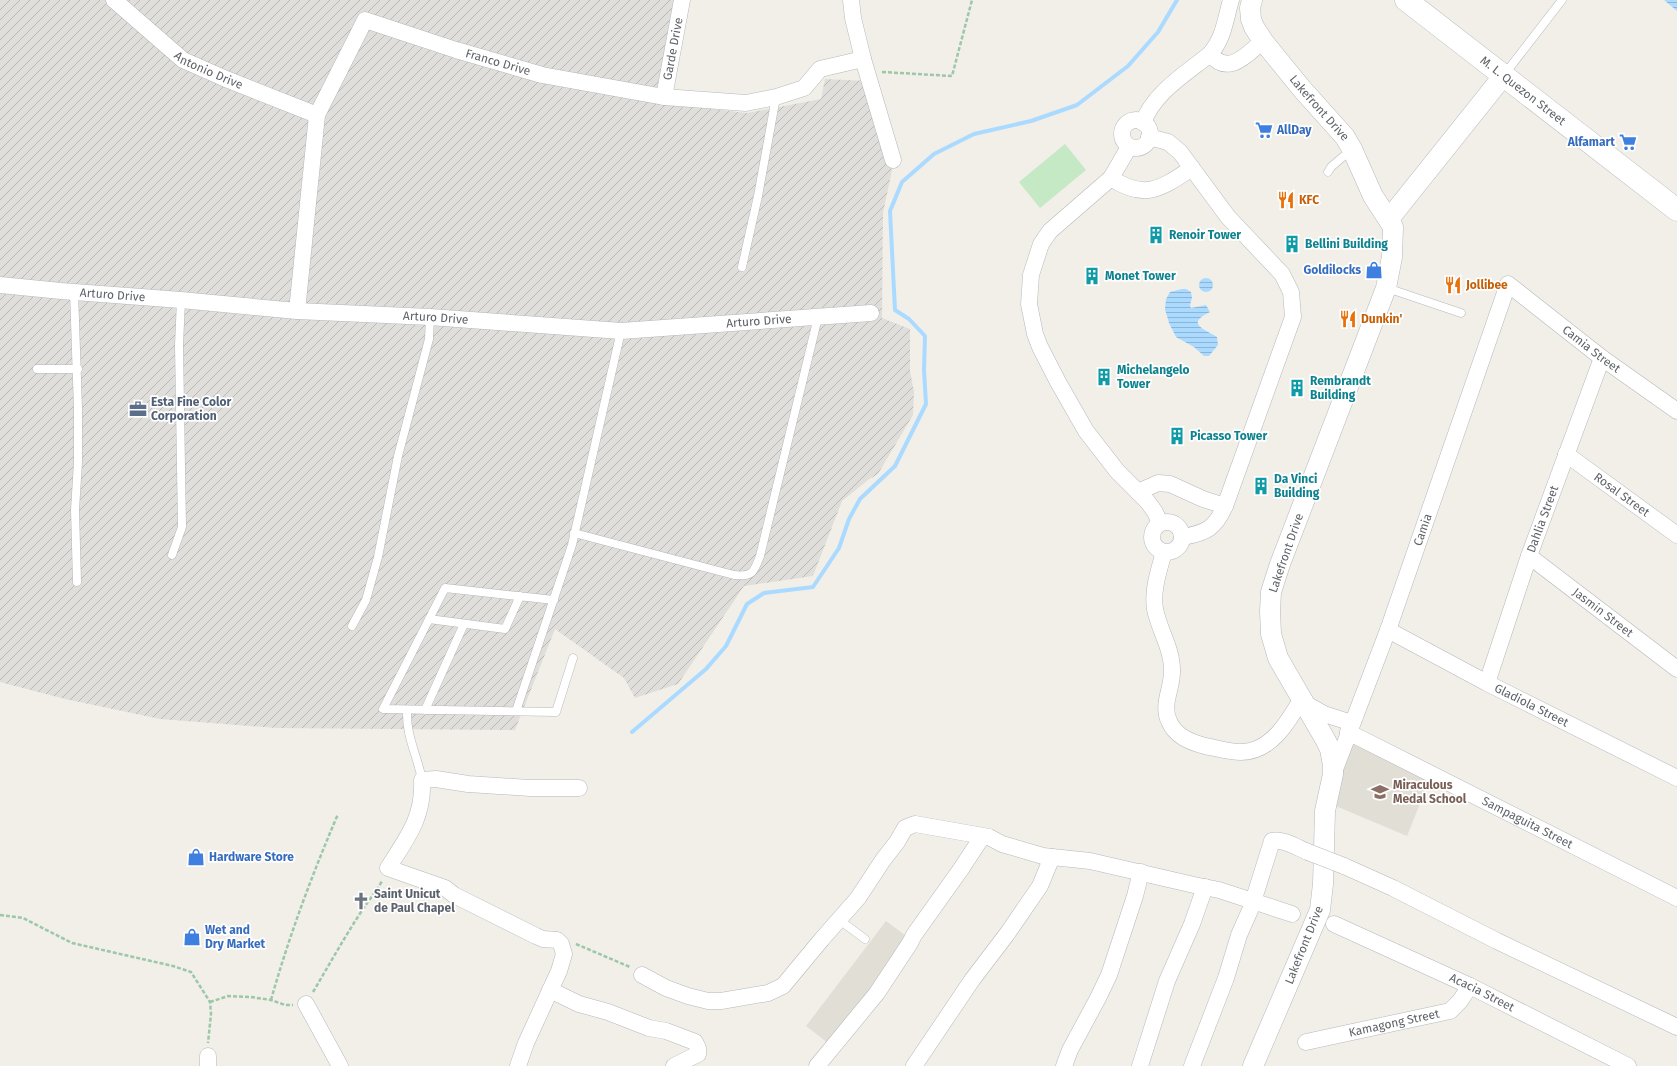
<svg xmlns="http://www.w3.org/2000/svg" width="1677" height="1066" viewBox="0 0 1677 1066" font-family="'Fira Sans',sans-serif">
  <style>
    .industrial { fill: url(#industrial-furrows) }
    .education { fill: #e1ded6 }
    .grass { fill: #c5e8c5 }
    .water { fill: url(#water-rules) }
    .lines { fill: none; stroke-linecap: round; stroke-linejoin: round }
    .stream { stroke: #aadaff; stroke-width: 4 }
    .service-casing { stroke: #b5b8bc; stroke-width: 9 }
    .minor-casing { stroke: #b5b8bc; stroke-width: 17 }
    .tertiary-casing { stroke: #b5b8bc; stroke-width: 21 }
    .secondary-casing { stroke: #b6babf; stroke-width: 23 }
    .path { stroke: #9cc7a9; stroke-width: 2.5; stroke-dasharray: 4 2; stroke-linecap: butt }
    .service { stroke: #fff; stroke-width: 8 }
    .minor { stroke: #fff; stroke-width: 16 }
    .tertiary { stroke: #fff; stroke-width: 20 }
    .secondary { stroke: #fff; stroke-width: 22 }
    .minor-bridge-casing { stroke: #b5b8bc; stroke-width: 17; stroke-linecap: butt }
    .minor-bridge { stroke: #fff; stroke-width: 16 }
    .labels { text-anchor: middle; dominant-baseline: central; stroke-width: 3.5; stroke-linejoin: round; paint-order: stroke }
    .street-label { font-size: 12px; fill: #5f6368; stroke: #fff }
    .shop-label { font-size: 12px; font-weight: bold; fill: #366cbe; stroke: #fff; text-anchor: start }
    .food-label { font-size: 12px; font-weight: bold; fill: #c56008; stroke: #fff; text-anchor: start }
    .culture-label { font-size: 12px; font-weight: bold; fill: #0d838f; stroke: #fff; text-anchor: start }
    .service-label { font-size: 12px; font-weight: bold; fill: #4e5e75; stroke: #fff; text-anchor: start }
    .education-label { font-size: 12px; font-weight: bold; fill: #785e54; stroke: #fff; text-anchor: start }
    .worship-label { font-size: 12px; font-weight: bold; fill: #5b616d; stroke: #fff; text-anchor: start }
  </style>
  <defs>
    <pattern id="industrial-furrows" width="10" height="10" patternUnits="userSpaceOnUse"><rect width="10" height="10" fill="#e0deda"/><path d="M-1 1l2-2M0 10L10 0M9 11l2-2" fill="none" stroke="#b9b8b5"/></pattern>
    <pattern id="water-rules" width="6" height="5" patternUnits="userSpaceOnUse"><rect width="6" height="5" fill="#aadaff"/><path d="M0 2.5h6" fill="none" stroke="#8eb4d2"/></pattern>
  </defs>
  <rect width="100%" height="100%" fill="#f1efe8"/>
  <path class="industrial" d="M0,0H674L670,27L658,103L747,113L821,99L825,79L867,81L892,170L883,213L882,318L910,329V371L914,392L913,415L878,474L868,480L842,501L813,576L744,586L678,684L635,698L624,678L555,629L515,730L277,728L160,719L65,699L0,682Z"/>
  <path class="education" d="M1352,743L1430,779L1407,836L1331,804Z
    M886,921L909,938L828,1043L806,1026Z"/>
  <path class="grass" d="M1065,144L1086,170L1040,208L1019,182Z"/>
  <path class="water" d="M1664,0H1677V11Z
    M1199 285a7 7 0 1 1 14 0a7 7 0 1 1-14 0Z
    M1182,289H1186L1191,292L1192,298L1190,305L1191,308L1206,305L1210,312C1185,324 1204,329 1217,337L1218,345L1209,356H1204L1194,347L1176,337L1169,323L1165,309L1166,299L1170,292Z"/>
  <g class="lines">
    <path class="stream" d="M632,732L706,669L726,646L747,604L764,593L813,587L839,548L849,519L860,499L895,466L926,404L924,370L925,336L909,319L895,310L890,211L902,182L934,154L974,134L1031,121L1077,105L1128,66L1158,32L1177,0"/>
    <g class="service-casing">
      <path id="service" d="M1504,75L1562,0
        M1328,172L1331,167L1352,149
        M742,267L758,196L776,97
        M1387,288L1461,313
        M74,292L78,409V462L75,510L77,582
        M37,369H78
        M574,533L734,575C753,577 754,572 760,556L818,317
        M172,555L182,527L179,345L181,300
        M554,600L445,588L383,709L556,712L573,658
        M429,619L505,629L520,596
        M352,626L366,600L378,557L398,456L429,339L430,317
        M407,710C406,737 417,754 422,780
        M425,710L464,624
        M516,711L572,545L621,331
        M838,919L865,939"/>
    </g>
    <g class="minor-casing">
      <g id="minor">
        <path id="s1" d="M114,0L183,60L226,79L317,115"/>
        <path d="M851,0L853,18L863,59L893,160"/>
        <path d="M1210,54C1229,77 1247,54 1263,41"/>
        <path id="s2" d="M664,97L682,0"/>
        <circle cx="1136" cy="134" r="14"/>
        <path d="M1143,123C1153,93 1187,73 1210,54C1224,38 1225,20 1231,0"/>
        <path d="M1149,137L1168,142L1180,152L1228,217L1282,274L1291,292L1293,317L1225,506C1215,528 1207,533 1182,537"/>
        <path d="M1129,147L1111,178L1050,231L1041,244L1031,275L1029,304L1035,334L1040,347L1058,382L1086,431L1117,471L1147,501L1155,512L1160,523"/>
        <path d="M1111,178C1145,201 1162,188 1192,168"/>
        <path id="s3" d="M0,285L61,291L181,300L297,311L430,317L621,331L871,313"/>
        <path id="s4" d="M297,311L317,115L365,20L456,50L542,75L664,97L746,103L776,97L804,88L820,69L863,59"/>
        <path id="s5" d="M1566,454L1677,535"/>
        <path d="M1138,492L1158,483L1170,484L1203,499L1225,506"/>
        <circle cx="1167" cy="537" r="15"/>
        <path d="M1164,552C1159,570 1152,590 1155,609C1159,630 1172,648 1172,670C1173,687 1161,704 1169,721C1175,736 1190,742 1205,746C1217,748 1229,752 1241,752C1271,752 1289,721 1302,698"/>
        <path id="s6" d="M1529,556L1677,669"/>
        <path id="s7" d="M1388,630L1487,683L1677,778"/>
        <path id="s8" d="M1487,683L1529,556L1602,358"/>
        <path d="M1306,704L1324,714L1352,723"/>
        <path id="s9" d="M1348,732L1677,898"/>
        <path id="s10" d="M1334,772L1388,630L1508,284L1602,358L1677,411"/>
        <path d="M1344,866L1393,888L1497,941L1677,1027"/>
        <path id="s11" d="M1334,924L1470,986L1628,1066"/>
        <path d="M642,975L666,988L688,996L708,1001H721L768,993L783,986L822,939L858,898L883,860L897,842L905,828L915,824L989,837L1002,844L1043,856L1090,861L1194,885L1219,890L1292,914"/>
        <path d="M550,990L579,1004L608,1012L649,1028L666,1031L695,1042L698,1048V1054L674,1066"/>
        <path d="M306,1004L340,1066"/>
        <path id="s12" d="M1306,1042L1450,1011L1460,1001L1470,986"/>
        <path d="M208,1066V1056"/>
        <path d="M518,1066L526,1043L559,971L564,954L561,944L557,940L543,939L536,936L454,895L445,888L388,868C407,838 424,817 422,780L436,779L468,784L530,788H579"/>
        <path d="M817,1066L877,993L910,943L914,935L961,869L982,837"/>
        <path d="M914,1066L972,980L1007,934L1040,886L1052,857"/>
        <path d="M1064,1066L1070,1050L1098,998L1109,975L1135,896L1141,872"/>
        <path d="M1140,1066L1167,981L1192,924L1205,887"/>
        <path d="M1192,1066L1226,978L1239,935L1251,908L1272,841C1282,838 1298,848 1308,852"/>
      </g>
    </g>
    <g class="tertiary-casing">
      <g id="tertiary">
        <path id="s13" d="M1252,0L1250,8L1251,19L1254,27L1263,41L1302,89L1345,137L1352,149L1373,196L1393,227L1392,257L1386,288L1280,564L1271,592L1270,611L1271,634L1278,658L1325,739L1330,749L1333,765V774L1325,811L1323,884L1320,910L1253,1066"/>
        <path d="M1389,219L1504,75"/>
      </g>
    </g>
    <g class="secondary-casing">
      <g id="secondary">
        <path id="s14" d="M1406,0L1677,210"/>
      </g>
    </g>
    <path class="path" d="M882,72L952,76L972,0
      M0,915L23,918L72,943L173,966L191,972L210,1002L211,1014L208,1043
      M576,944L630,967
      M313,992C329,965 344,938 361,912C368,901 376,892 382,881
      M271,1000C289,936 312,875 338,814
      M210,1002L228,996L251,997L271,1000L285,1005H293"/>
    <use href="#service" class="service"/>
    <use href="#minor" class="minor"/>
    <use href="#tertiary" class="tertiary"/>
    <use href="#secondary" class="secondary"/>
    <g class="minor-bridge-casing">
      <path id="minor-bridge" d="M1308,852L1344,866"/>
    </g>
    <use href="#minor-bridge" class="minor-bridge"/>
  </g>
  <defs>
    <g id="supermarket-bare" transform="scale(1.38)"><path d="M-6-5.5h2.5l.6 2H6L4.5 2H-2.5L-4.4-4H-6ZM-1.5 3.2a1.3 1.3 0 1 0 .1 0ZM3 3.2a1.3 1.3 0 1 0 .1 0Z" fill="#3f7fe0" stroke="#fff" stroke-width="2.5" paint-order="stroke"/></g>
    <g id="restaurant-bare" transform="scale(1.38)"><path d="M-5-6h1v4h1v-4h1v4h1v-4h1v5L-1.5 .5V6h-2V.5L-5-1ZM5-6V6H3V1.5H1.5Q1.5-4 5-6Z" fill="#e8710a" stroke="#fff" stroke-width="2.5" paint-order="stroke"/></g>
    <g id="building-bare" transform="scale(1.38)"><path d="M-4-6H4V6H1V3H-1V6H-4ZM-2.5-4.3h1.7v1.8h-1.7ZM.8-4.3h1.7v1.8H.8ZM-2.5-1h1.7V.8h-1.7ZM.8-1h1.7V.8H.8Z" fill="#0f9aa8" stroke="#fff" stroke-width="2.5" paint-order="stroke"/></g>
    <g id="shop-bare" transform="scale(1.38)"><path d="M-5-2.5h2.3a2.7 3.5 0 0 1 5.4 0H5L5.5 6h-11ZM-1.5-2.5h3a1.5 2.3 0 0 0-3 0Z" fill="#3f7fe0" stroke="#fff" stroke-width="2.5" paint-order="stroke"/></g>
    <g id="office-bare" transform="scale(1.38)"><path d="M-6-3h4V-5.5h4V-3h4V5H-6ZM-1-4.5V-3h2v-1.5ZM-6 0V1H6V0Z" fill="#5c6f8a" stroke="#fff" stroke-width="2.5" paint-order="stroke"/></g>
    <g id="school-bare" transform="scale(1.38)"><path d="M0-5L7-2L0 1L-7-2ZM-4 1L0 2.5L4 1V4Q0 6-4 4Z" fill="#8d6e63" stroke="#fff" stroke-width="2.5" paint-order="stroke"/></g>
    <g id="church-bare" transform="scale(1.38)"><path d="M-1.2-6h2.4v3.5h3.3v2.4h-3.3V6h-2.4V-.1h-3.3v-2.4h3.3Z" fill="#6b7280" stroke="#fff" stroke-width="2.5" paint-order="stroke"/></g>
  </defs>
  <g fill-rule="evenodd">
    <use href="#supermarket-bare" x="1264" y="130"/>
    <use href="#supermarket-bare" x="1628" y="142"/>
    <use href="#restaurant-bare" x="1286" y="200"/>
    <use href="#building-bare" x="1156" y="235"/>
    <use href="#building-bare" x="1292" y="244"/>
    <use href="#shop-bare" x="1374" y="270"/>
    <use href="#building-bare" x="1092" y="276"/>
    <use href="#restaurant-bare" x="1453" y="285"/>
    <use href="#restaurant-bare" x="1348" y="319"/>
    <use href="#building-bare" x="1104" y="377"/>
    <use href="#building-bare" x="1297" y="388"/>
    <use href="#office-bare" x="138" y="409"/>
    <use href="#building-bare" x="1177" y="436"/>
    <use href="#building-bare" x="1261" y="486"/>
    <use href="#school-bare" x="1380" y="792"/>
    <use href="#shop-bare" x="196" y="857"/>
    <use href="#church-bare" x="361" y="901"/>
    <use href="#shop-bare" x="192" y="937"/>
  </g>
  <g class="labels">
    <g class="street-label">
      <text stroke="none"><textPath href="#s2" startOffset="49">Garde Drive</textPath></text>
      <text stroke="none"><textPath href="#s4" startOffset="443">Franco Drive</textPath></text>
      <text stroke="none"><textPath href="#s1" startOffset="119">Antonio Drive</textPath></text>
      <text stroke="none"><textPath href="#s14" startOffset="148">M. L. Quezon Street</textPath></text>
      <text stroke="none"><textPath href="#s13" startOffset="132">Lakefront Drive</textPath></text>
      <text stroke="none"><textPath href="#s3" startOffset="113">Arturo Drive</textPath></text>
      <text stroke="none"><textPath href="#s3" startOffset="437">Arturo Drive</textPath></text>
      <text stroke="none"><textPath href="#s3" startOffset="761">Arturo Drive</textPath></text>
      <text stroke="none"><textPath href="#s10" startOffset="624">Camia Street</textPath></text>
      <text stroke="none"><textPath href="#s5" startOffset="69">Rosal Street</textPath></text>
      <text stroke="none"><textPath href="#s8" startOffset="173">Dahlia Street</textPath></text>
      <text stroke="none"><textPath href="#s10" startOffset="258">Camia</textPath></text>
      <text transform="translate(1286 553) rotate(-71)">Lakefront Drive</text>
      <text stroke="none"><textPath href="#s6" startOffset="93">Jasmin Street</textPath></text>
      <text stroke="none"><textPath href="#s7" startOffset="162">Gladiola Street</textPath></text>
      <text stroke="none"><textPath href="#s9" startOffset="201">Sampaguita Street</textPath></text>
      <text transform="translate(1304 945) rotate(-68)">Lakefront Drive</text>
      <text stroke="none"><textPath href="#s11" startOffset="163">Acacia Street</textPath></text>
      <text stroke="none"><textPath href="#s12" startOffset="90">Kamagong Street</textPath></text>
    </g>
    <g class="shop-label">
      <text x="1277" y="130">AllDay</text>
      <text x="1615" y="142" text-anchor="end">Alfamart</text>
      <text x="1361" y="270" text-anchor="end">Goldilocks</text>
      <text x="209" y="857">Hardware Store</text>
      <text x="205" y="930">Wet and<tspan x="205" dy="14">Dry Market</tspan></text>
    </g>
    <g class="food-label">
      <text x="1299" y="200">KFC</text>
      <text x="1466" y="285">Jollibee</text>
      <text x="1361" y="319">Dunkin'</text>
    </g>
    <g class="culture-label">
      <text x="1169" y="235">Renoir Tower</text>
      <text x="1305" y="244">Bellini Building</text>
      <text x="1105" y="276">Monet Tower</text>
      <text x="1117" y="370">Michelangelo<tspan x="1117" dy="14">Tower</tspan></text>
      <text x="1310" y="381">Rembrandt<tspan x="1310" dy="14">Building</tspan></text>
      <text x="1190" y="436">Picasso Tower</text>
      <text x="1274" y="479">Da Vinci<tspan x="1274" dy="14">Building</tspan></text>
    </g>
    <g class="service-label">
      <text x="151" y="402">Esta Fine Color<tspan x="151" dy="14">Corporation</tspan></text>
    </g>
    <g class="education-label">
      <text x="1393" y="785">Miraculous<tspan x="1393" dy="14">Medal School</tspan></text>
    </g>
    <g class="worship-label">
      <text x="374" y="894">Saint Unicut<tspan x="374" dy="14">de Paul Chapel</tspan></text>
    </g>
  </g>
</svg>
